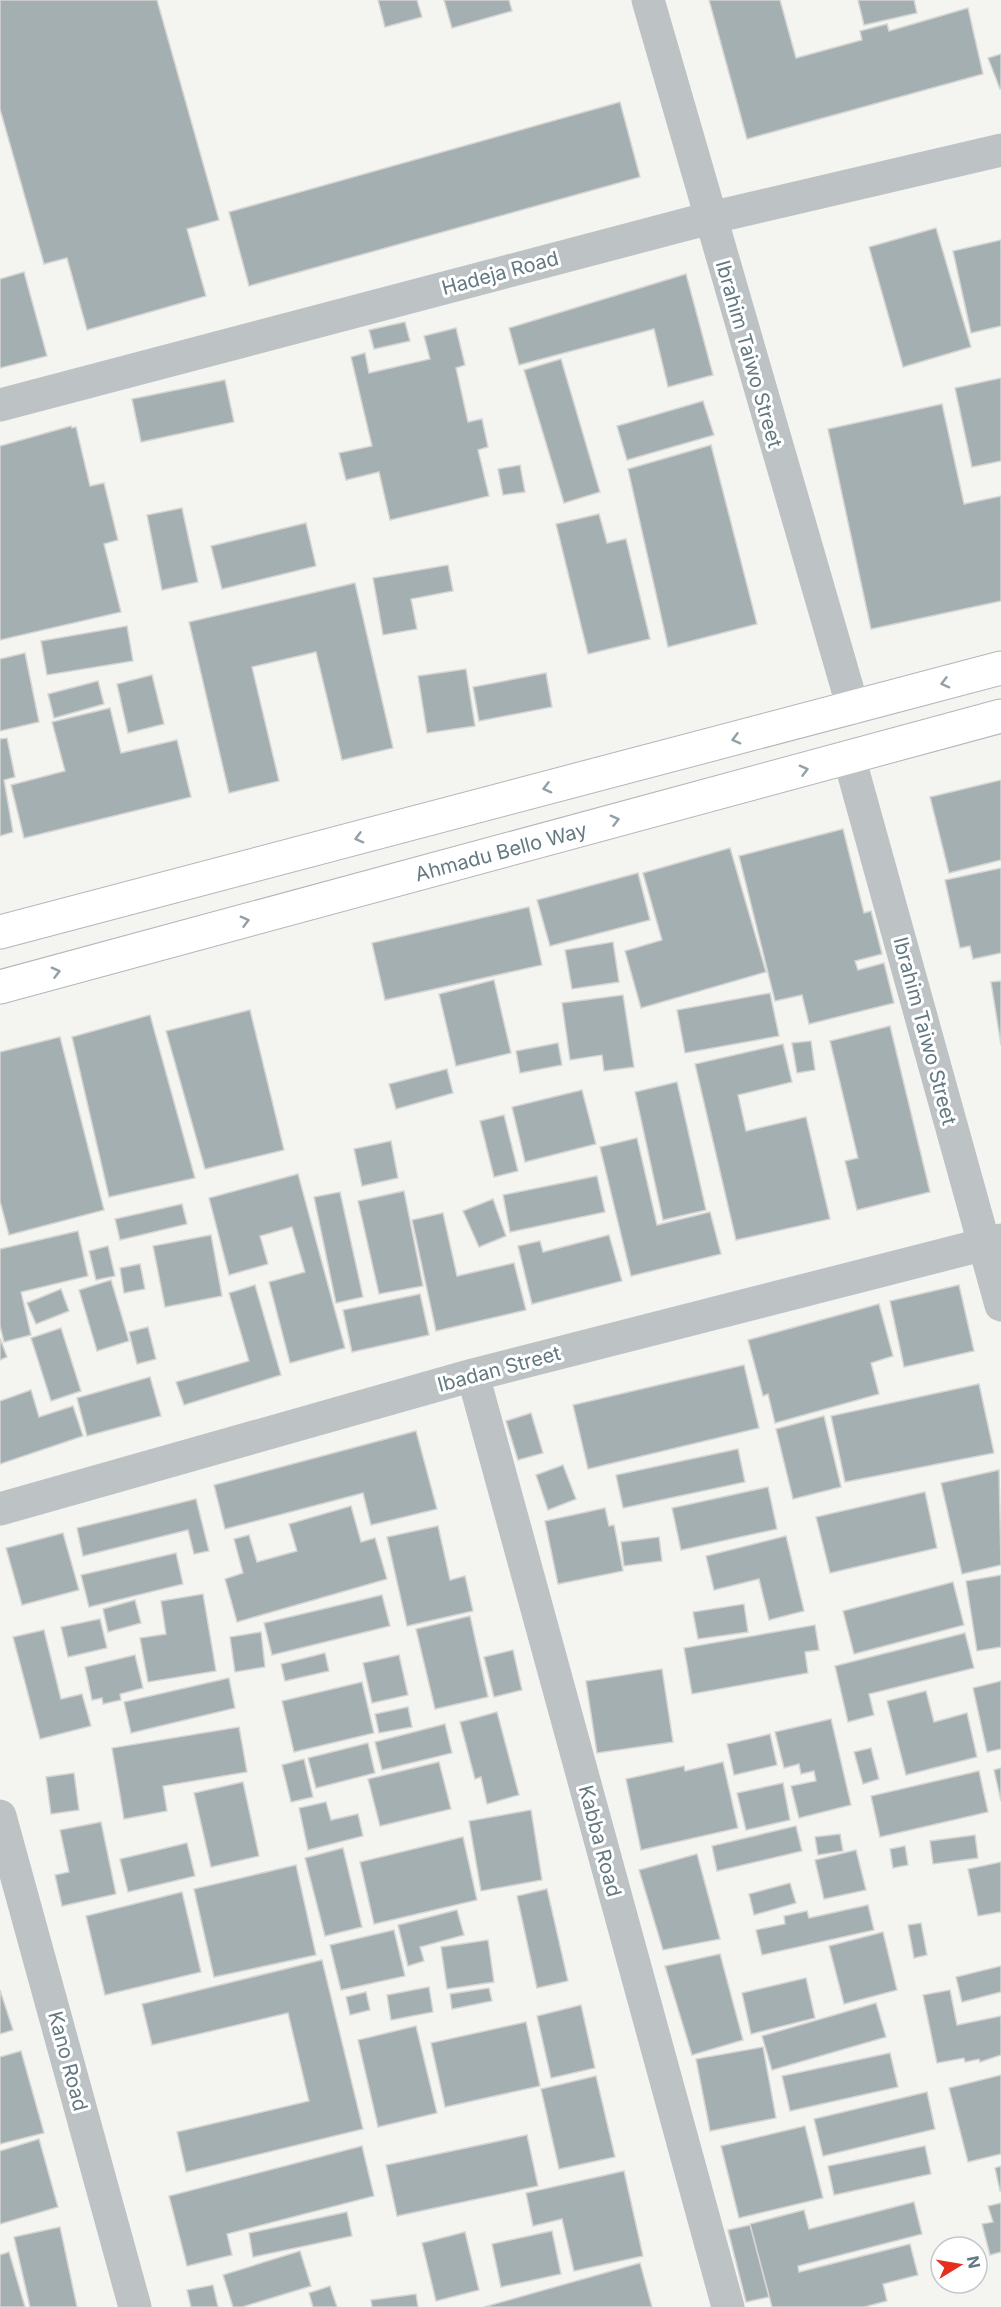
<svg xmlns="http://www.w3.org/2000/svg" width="1001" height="2307" viewBox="0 0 1001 2307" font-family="Inter,sans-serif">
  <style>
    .building { fill: #a4afb2; stroke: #d5d5d3; stroke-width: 1.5 }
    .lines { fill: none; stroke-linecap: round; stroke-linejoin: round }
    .major-casing { stroke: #b0b6b9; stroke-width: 35 }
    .minor { stroke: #bdc2c5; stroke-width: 33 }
    .major { stroke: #fff; stroke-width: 33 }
    .oneway { stroke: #92a1a8 }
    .labels { text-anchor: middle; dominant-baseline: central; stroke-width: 6; stroke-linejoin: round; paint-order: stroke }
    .street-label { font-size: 20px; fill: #637982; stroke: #fff }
  </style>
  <rect width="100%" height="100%" fill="#f4f4f0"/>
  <path class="building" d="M0,0H157L219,220L187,229L206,296L87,330L67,258L44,264L0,109Z
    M378,0H417L422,17L385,27Z
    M444,0H509L512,11L452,28Z
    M709,0H780L796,58L862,40L860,31L887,24L889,31L968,8L983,74L747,139Z
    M858,0H914L917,13L864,25Z
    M1001,54V88L1000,89L988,58Z
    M620,102L640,177L249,286L229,212Z
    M936,228L971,347L903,367L869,247Z
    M1001,240V326L971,333L953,251Z
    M24,272L47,356L0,368V279Z
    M686,274L713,375L668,387L654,329L519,365L509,328Z
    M405,322L410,341L374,349L369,330Z
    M456,328L465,365L456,368L468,422L482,419L488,447L478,450L489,496L390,520L379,472L346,480L339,453L372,446L351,357L365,353L369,373L430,359L424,336Z
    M561,359L600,492L564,503L524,370Z
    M1001,378V461L972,467L955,388Z
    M225,380L234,422L141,442L132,399Z
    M703,401L714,435L627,460L617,426Z
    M942,404L964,504L1001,496V601L871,629L828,429Z
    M71,426L72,428L76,427L90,486L104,483L118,540L104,544L121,612L0,640V446Z
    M711,445L757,624L668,647L628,469Z
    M520,465L525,492L503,495L498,469Z
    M182,508L198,582L162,590L147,515Z
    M599,514L607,543L626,539L650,639L588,654L556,524Z
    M306,523L316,566L222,589L211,546Z
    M448,565L453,591L411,599L417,629L383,635L373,578Z
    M355,583L393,748L342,760L316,652L252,667L279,781L229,793L189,622Z
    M127,626L133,661L47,675L41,641Z
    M25,653L39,722L0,731V659Z
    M466,669L475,726L427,733L418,676Z
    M546,673L552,707L479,721L473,687Z
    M152,675L164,724L128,733L117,684Z
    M98,681L104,704L54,718L48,694Z
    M110,708L121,753L177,740L191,797L24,838L11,785L65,771L52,722Z
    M7,738L15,777L4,780L13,832L0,836V739Z
    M1001,780V860L949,873L930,797Z
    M843,829L864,913L871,911L882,954L855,961L858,970L884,963L894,1003L809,1024L802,995L775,1001L739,856Z
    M730,848L766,972L641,1008L625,951L662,940L643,873Z
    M1001,868V953L973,959L970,946L960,948L945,880Z
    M638,873L650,920L550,946L537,900Z
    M529,907L542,965L385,1000L372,943Z
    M613,942L619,982L572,989L565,950Z
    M494,980L511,1053L456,1066L439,994Z
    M1001,981V1045L991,982Z
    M770,993L779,1036L685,1053L677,1010Z
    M623,995L634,1067L604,1071L602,1055L570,1060L562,1003Z
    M250,1010L284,1150L205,1169L166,1031Z
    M150,1015L195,1178L109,1197L72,1037Z
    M890,1026L930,1192L857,1210L845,1161L858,1158L830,1041Z
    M60,1037L104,1210L9,1235L0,1201V1052Z
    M811,1041L815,1070L797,1073L792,1043Z
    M558,1043L562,1065L520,1073L516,1051Z
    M783,1044L792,1082L738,1095L746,1131L806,1117L830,1219L736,1240L695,1064Z
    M447,1069L453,1093L396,1109L389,1084Z
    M677,1082L706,1210L663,1220L635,1092Z
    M582,1090L596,1144L525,1162L512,1107Z
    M504,1115L518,1171L494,1177L480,1121Z
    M637,1138L657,1225L710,1212L721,1254L631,1276L600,1147Z
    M391,1141L398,1178L362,1186L354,1149Z
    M298,1174L345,1348L290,1363L269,1282L305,1272L292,1227L260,1236L268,1264L229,1275L209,1198Z
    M597,1176L605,1212L510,1232L503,1195Z
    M404,1191L423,1286L379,1294L358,1201Z
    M340,1192L363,1297L336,1303L314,1197Z
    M493,1199L506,1236L479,1247L463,1211Z
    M182,1204L187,1224L120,1240L115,1219Z
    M443,1213L457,1276L514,1263L526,1310L436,1331L412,1220Z
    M78,1231L88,1276L21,1292L31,1335L4,1342L0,1326V1249Z
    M211,1235L222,1296L165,1307L153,1246Z
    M609,1235L622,1281L532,1304L518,1246L540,1241L543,1252Z
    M108,1246L115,1276L96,1280L89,1251Z
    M140,1264L145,1289L124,1293L120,1268Z
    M111,1280L129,1341L97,1351L79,1290Z
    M255,1285L281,1375L184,1405L176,1382L249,1361L229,1293Z
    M959,1285L974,1351L904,1367L890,1301Z
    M61,1289L69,1311L36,1324L27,1303Z
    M420,1294L429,1335L352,1352L343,1310Z
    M879,1304L893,1356L871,1363L879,1394L775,1423L768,1394L763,1396L748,1340Z
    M148,1327L156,1359L137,1364L129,1332Z
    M61,1328L81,1391L51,1401L31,1338Z
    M0,1338L7,1357L0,1360Z
    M744,1365L759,1428L588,1469L573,1405Z
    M150,1377L161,1416L87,1436L77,1398Z
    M979,1384L994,1453L845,1482L831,1416Z
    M31,1390L39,1417L73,1406L83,1436L0,1464V1401Z
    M531,1413L543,1453L518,1460L506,1421Z
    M824,1416L841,1487L793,1499L776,1429Z
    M416,1431L437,1509L371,1525L363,1493L225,1529L214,1485Z
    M738,1449L745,1482L623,1508L616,1475Z
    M563,1465L576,1499L548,1510L536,1475Z
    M999,1470L1001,1565L962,1574L941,1483Z
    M768,1487L777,1529L681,1550L672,1508Z
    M925,1492L937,1548L830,1573L816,1517Z
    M196,1499L209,1551L194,1554L188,1530L83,1556L77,1528Z
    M351,1506L361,1542L375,1538L387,1579L237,1622L225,1579L243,1573L234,1539L249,1535L257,1562L297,1551L289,1524Z
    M605,1508L609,1526L614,1525L623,1571L558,1584L545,1521Z
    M438,1526L450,1580L465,1576L473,1611L407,1626L387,1537Z
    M63,1533L79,1590L22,1605L6,1548Z
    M786,1536L804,1611L769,1620L759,1579L714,1590L706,1556Z
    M659,1537L662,1561L624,1566L621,1542Z
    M176,1553L183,1584L89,1607L81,1575Z
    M1001,1575V1647L977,1651L966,1581Z
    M953,1582L964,1625L854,1654L843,1611Z
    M203,1594L216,1671L148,1682L140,1638L166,1634L161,1601Z
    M382,1595L390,1626L272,1655L264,1623Z
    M135,1600L141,1623L108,1632L103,1609Z
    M744,1604L748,1632L698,1639L693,1612Z
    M470,1616L488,1697L435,1709L416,1629Z
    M100,1619L107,1648L68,1657L61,1627Z
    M815,1625L819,1650L805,1652L808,1673L692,1694L684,1648Z
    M44,1630L61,1699L82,1694L91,1726L40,1739L13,1637Z
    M261,1632L265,1667L235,1672L230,1637Z
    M965,1633L974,1668L869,1694L874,1715L848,1722L835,1666Z
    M513,1650L522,1690L494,1697L484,1657Z
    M325,1653L329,1671L285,1681L281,1664Z
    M135,1655L143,1688L120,1694L121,1700L103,1704L102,1698L92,1700L85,1667Z
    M399,1655L408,1695L372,1703L363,1663Z
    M662,1669L673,1742L597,1753L586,1681Z
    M229,1678L235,1708L131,1733L124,1702Z
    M1001,1681V1749L987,1752L973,1688Z
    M362,1682L374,1733L294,1752L282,1701Z
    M926,1691L934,1722L967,1713L977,1757L906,1775L887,1701Z
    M408,1707L412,1727L379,1733L375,1714Z
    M497,1712L519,1795L487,1804L481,1777L475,1779L460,1722Z
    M831,1719L851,1805L799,1818L791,1786L816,1781L814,1771L801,1774L799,1764L784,1768L775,1732Z
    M445,1724L452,1753L382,1770L375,1742Z
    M239,1727L247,1772L163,1786L167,1811L124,1819L112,1748Z
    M770,1734L777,1765L734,1775L727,1744Z
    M368,1743L375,1773L316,1788L308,1758Z
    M871,1748L879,1779L863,1784L854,1752Z
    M304,1759L313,1797L291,1802L282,1765Z
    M439,1762L451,1809L380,1826L368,1779Z
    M723,1762L738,1828L641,1850L626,1779L684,1766L685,1771Z
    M1001,1768V1801L994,1770Z
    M979,1771L988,1812L880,1837L871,1796Z
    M74,1773L79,1810L51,1814L46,1777Z
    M243,1782L259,1856L211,1867L194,1793Z
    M783,1783L790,1820L746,1830L737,1793Z
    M326,1802L331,1820L358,1814L363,1836L308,1850L299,1808Z
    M531,1810L542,1880L481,1891L469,1821Z
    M101,1822L116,1894L62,1906L55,1875L69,1872L60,1830Z
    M796,1826L802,1851L717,1871L712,1846Z
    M840,1834L843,1851L818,1855L815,1837Z
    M975,1835L978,1858L933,1864L930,1841Z
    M463,1837L477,1900L374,1924L360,1862Z
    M187,1843L195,1876L128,1892L120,1859Z
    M905,1846L908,1865L893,1868L890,1849Z
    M343,1848L362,1927L325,1936L305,1858Z
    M856,1850L866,1890L824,1899L815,1860Z
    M697,1854L720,1939L663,1950L639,1870Z
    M1001,1862V1912L978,1916L968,1869Z
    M296,1865L316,1955L214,1977L194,1889Z
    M790,1883L796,1903L754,1915L749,1894Z
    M547,1889L568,1981L537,1988L517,1896Z
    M182,1892L201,1972L105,1995L86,1916Z
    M868,1905L874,1930L762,1955L756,1930L785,1924L784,1916L807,1911L809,1918Z
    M457,1910L464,1935L420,1947L424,1961L408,1966L398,1925Z
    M921,1923L927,1955L914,1958L908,1925Z
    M394,1930L405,1976L341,1990L330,1945Z
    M883,1932L897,1990L844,2004L829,1946Z
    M488,1940L494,1982L447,1989L441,1947Z
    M720,1954L743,2040L692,2055L665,1966Z
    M322,1960L363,2129L186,2172L177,2132L309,2101L288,2013L152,2045L142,2004Z
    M1001,1966V1992L962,2002L956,1977Z
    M806,1978L815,2018L751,2034L742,1993Z
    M429,1987L433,2012L391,2020L387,1995Z
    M489,1988L492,2001L452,2009L450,1994Z
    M0,1990L13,2030L0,2034Z
    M950,1990L957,2025L1001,2016V2055L980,2062L979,2059L965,2062L964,2058L937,2063L923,1995Z
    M366,1992L370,2010L350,2015L346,1997Z
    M876,2003L886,2037L772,2070L762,2036Z
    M581,2005L595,2068L551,2078L537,2016Z
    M526,2022L540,2086L445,2107L431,2043Z
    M416,2026L437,2113L378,2127L358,2040Z
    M763,2047L776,2118L710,2131L696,2059Z
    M21,2051L44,2133L0,2144V2057Z
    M890,2053L898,2087L790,2111L782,2076Z
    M1001,2075V2154L968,2162L949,2088Z
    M596,2076L615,2157L559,2169L541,2089Z
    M927,2092L935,2129L823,2156L814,2119Z
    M805,2126L823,2198L739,2218L721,2146Z
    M527,2135L538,2186L397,2216L386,2165Z
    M39,2139L58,2207L0,2224V2151Z
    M362,2146L374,2196L227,2234L232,2255L187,2266L169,2196Z
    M925,2146L931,2174L834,2195L828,2166Z
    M1001,2166V2191H1000L995,2168Z
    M624,2171L643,2256L574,2271L562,2219L533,2226L526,2193Z
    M914,2202L922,2234L798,2266L799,2272L910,2244L918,2275L883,2284L887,2301L864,2307H772L750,2224L804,2210L809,2229Z
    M1001,2203V2252L990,2255L982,2224L993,2222L988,2206Z
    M347,2212L352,2236L253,2257L249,2233Z
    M750,2225L769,2297L746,2302L728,2230Z
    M60,2227L77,2307H30L14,2237Z
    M552,2231L561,2274L501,2287L492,2244Z
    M465,2232L479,2290L436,2301L422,2243Z
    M300,2251L311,2286L242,2307H233L223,2275Z
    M9,2252L25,2307H0V2255Z
    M640,2263L652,2307H484Z
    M213,2285L218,2307H191L187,2290Z
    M330,2286L337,2307H313L309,2293Z
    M416,2294L418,2307H372L371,2300Z"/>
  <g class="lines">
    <g class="major-casing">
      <path id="major" d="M0,932L1001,668
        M0,987L1001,716"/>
    </g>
    <path class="minor" d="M648,0L853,708
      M0,405L710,218L1001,150
      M849,757L1001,1305
      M473,1375L728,2307
      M0,1509L473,1375L1001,1240
      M0,1816L135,2307"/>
    <use href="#major" class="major"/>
  </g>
  <defs><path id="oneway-chevron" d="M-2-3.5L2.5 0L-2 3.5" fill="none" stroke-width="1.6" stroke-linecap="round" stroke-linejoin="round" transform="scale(1.5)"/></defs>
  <g class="oneway">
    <use href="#oneway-chevron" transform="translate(945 683) rotate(165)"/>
    <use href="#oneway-chevron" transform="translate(736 739) rotate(165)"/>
    <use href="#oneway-chevron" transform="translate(804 770) rotate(-15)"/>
    <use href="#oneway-chevron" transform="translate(547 788) rotate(165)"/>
    <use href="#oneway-chevron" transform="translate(615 820) rotate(-15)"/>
    <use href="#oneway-chevron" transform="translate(359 838) rotate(165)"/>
    <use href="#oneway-chevron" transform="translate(245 921) rotate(-15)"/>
    <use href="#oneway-chevron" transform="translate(56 972) rotate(-15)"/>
  </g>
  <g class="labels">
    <g class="street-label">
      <text transform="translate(500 273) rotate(-15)">Hadeja Road</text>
      <text transform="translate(749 354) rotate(74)">Ibrahim Taiwo Street</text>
      <text transform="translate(501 852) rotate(-15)">Ahmadu Bello Way</text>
      <text transform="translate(925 1031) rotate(75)">Ibrahim Taiwo Street</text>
      <text transform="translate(499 1369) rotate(-15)">Ibadan Street</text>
      <text transform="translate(600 1841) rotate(75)">Kabba Road</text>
      <text transform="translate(68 2061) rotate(75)">Kano Road</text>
    </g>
  </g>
  <g transform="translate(959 2265) rotate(79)"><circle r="28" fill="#ffffff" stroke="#c1c9cd" stroke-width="1.5"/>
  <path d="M0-4.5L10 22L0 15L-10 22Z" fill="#e62e1f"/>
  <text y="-9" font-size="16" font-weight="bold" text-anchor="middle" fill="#637982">N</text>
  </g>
</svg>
